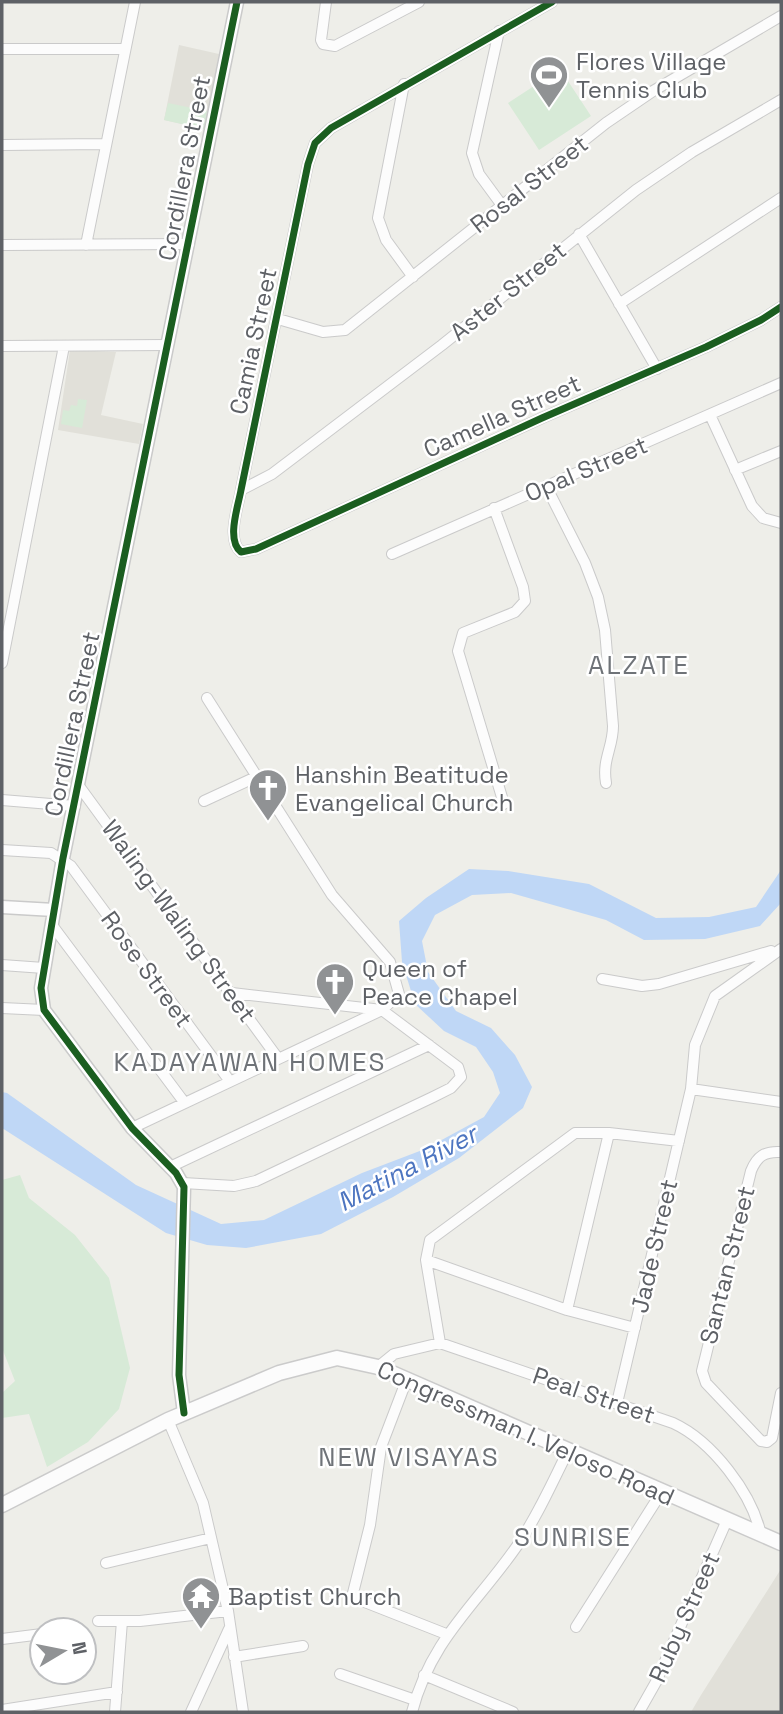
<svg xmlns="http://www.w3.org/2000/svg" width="783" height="1714" viewBox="0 0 783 1714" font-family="'Space Grotesk',sans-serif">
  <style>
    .education { fill: #e1e0d9 }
    .green { fill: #d7ead7 }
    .water { fill: #bfd7f6 }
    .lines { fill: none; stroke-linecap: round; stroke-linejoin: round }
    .minor-casing { stroke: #cacaca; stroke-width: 12 }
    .tertiary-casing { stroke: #cacaca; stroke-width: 15 }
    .secondary-casing { stroke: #cbcbcb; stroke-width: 17 }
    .minor { stroke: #fcfcfc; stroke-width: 10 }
    .tertiary { stroke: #fcfcfc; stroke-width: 12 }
    .secondary { stroke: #fcfcfc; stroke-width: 14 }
    .cycleway-casing { stroke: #fff; stroke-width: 11 }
    .cycleway { stroke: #1b5e20; stroke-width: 7 }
    .labels { text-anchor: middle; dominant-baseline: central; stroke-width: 5; stroke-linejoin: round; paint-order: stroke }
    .poi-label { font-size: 24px; fill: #5e6166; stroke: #fff; text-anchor: start }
    .street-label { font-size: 24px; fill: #5e6166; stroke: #fff }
    .neighbourhood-label { font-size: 26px; letter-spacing: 2px; fill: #6f7378; stroke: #fff }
    .water-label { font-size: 26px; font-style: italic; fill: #4d75c0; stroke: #fff }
  </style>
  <rect width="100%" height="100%" fill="#eeeee9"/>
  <path class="education" d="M179,45L219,54L204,129L164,120Z
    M70,350L116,352L101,415L143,424L139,444L58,430Z
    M781,1569V1712H691L701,1695Z"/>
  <path class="green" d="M560,69L591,116L539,150L508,103Z
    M168,103L207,111L204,129L164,120Z
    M78,399L87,400L82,428L61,424L63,410L69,411L71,405L77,406Z
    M20,1175L29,1198L75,1235L109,1278L130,1368L119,1409L88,1442L47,1467L29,1414L2,1418V1393L15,1381L2,1348V1180Z"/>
  <path class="water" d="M469,869L508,871L589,884L656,918L709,917L756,907L781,870V903L760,926L705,939L644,940L606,920L511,893L472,895L435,915L422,941L428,972L456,1011L491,1028L515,1055L532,1087L523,1108L459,1158L393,1197L321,1234L246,1248L207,1245L166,1233L2,1128V1092L7,1093L136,1185L221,1224L264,1220L362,1173L425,1149L484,1117L500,1093L493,1072L476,1047L444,1031L415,1004L402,962L399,921L426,898Z"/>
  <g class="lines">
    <g class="minor-casing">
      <path id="minor" d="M326,2L321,40L323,44L335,46L419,2
        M552,2L331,128L315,143L308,164L241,490C238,507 226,540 241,552L256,549L542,418L706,347L761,320L781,307
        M499,31L472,153L479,174L501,204
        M2,49H125
        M404,84L378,218L386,240L413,277
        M2,145L105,144
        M579,234L657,369
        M2,245L189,244
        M86,245L135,2
        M619,304L781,198
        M278,319L323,332L345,330L606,123L653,91L781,16
        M2,346L168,345
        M711,417L752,506L763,518L781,523
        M735,470L781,451
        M546,486L585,563L598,597L605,630L613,726C613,748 602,759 606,783
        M241,490L272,474L442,345L636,190L692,152L781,100
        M494,508L523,587L525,601L515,612L463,633L458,651L504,804
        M392,554L781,383
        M2,663L64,346
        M79,786L277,1057
        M2,800L75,806
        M204,801L258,776
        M2,850L51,853L71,866L229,1080
        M52,925L184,1102
        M2,965L44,968
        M602,979L642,986L659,984L771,951
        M2,1008L44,1010
        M691,1089L781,1102
        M132,1128L382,1010L399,994L390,962L332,895L207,698
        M781,1152C765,1151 757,1156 751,1171L702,1371L706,1383L761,1441L767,1442L772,1438L781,1393
        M170,1167L429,1045
        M183,1183L234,1186L256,1181L433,1097L451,1088L461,1077L458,1067L382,1010L232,993
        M426,1260L567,1310L635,1328
        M567,1310L609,1133
        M440,1343L426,1260L430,1240L575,1133H609L679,1141
        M378,1367L394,1354L440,1343L673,1423C712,1441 752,1493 761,1535
        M407,1379L381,1447L370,1525L352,1597L446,1634
        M617,1403L691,1089L695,1045L715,996L781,949
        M168,1420L203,1503L228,1611L243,1712
        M106,1563L211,1538
        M98,1621H140L228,1611
        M576,1627L661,1493
        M2,1639L42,1634
        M234,1657L303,1646
        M340,1674L415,1700
        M424,1675L513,1712
        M2,1710L117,1692
        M115,1712L122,1621
        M191,1712L229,1629
        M412,1712C431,1639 476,1605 517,1546C537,1517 552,1483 568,1451
        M639,1712L656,1682L727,1520"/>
    </g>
    <g class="tertiary-casing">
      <path id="tertiary" d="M2,907L54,910
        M184,1413L179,1375L184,1187L176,1173L132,1128L44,1010L41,988L63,858L237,2"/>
    </g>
    <g class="secondary-casing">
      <path id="secondary" d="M2,1505L168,1420L279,1373L337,1358L378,1367L781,1543"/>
    </g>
    <use href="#minor" class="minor"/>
    <use href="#tertiary" class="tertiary"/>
    <use href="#secondary" class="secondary"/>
    <g class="cycleway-casing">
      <path id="cycleway" d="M552,2L331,128L315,143L308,164L241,490C238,507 226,540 241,552L256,549L542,418L706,347L761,320L781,307
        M184,1413L179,1375L184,1187L176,1173L132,1128L44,1010L41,988L63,858L237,2"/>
    </g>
    <use href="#cycleway" class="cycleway"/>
  </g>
  <defs>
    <g id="stadium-pin" transform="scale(2.0125)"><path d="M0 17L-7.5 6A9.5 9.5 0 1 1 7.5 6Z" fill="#909294" stroke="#fff"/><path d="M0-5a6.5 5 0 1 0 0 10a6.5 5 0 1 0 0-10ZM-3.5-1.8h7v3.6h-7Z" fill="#fff"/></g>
    <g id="church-pin" transform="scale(2.0125)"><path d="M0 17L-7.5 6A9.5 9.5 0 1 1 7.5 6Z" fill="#909294" stroke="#fff"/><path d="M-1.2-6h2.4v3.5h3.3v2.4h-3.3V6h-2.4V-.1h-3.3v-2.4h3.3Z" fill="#fff"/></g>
    <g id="temple-pin" transform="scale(2.0125)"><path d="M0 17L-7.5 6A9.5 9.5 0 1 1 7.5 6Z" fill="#909294" stroke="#fff"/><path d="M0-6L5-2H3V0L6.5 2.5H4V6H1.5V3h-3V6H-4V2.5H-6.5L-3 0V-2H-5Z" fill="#fff"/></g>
  </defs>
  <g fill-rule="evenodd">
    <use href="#stadium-pin" x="549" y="75"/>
    <use href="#church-pin" x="268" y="788"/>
    <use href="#church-pin" x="335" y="982"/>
    <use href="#temple-pin" x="201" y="1596"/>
  </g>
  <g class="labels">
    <g class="poi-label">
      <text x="576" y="61">Flores Village<tspan x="576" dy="28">Tennis Club</tspan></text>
      <text x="295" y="774">Hanshin Beatitude<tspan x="295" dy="28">Evangelical Church</tspan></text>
      <text x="362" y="968">Queen of<tspan x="362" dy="28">Peace Chapel</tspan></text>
      <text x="228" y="1596">Baptist Church</text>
    </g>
    <g class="street-label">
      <text transform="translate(184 168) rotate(-79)">Cordillera Street</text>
      <text transform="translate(529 184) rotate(-38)">Rosal Street</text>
      <text transform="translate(508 291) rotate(-39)">Aster Street</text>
      <text transform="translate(253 341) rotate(-78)">Camia Street</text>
      <text transform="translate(502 416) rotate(-24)">Camella Street</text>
      <text transform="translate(586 469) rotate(-23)">Opal Street</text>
      <text transform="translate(72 724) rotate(-78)">Cordillera Street</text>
      <text transform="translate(179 921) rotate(54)">Waling-Waling Street</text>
      <text transform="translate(147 969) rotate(54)">Rose Street</text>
      <text transform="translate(654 1246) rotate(-77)">Jade Street</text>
      <text transform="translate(727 1265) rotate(-76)">Santan Street</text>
      <text transform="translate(594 1395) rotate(19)">Peal Street</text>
      <text transform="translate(526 1433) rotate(24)">Congressman I. Veloso Road</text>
      <text transform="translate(684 1617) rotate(-66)">Ruby Street</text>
    </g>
    <g class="neighbourhood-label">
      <text x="639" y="665">ALZATE</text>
      <text x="250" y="1062">KADAYAWAN HOMES</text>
      <text x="409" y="1457">NEW VISAYAS</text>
      <text x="573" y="1537">SUNRISE</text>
    </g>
    <g class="water-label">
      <text transform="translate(407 1168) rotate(-28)">Matina River</text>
    </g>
  </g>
  <rect width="783" height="1714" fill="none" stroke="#5e6166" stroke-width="7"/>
  <g transform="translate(63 1651) rotate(80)"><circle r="33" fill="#ffffff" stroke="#bfc0c2" stroke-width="2"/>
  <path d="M0-5L12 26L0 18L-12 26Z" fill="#909294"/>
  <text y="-10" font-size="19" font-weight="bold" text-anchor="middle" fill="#5e6166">N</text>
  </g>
</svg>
